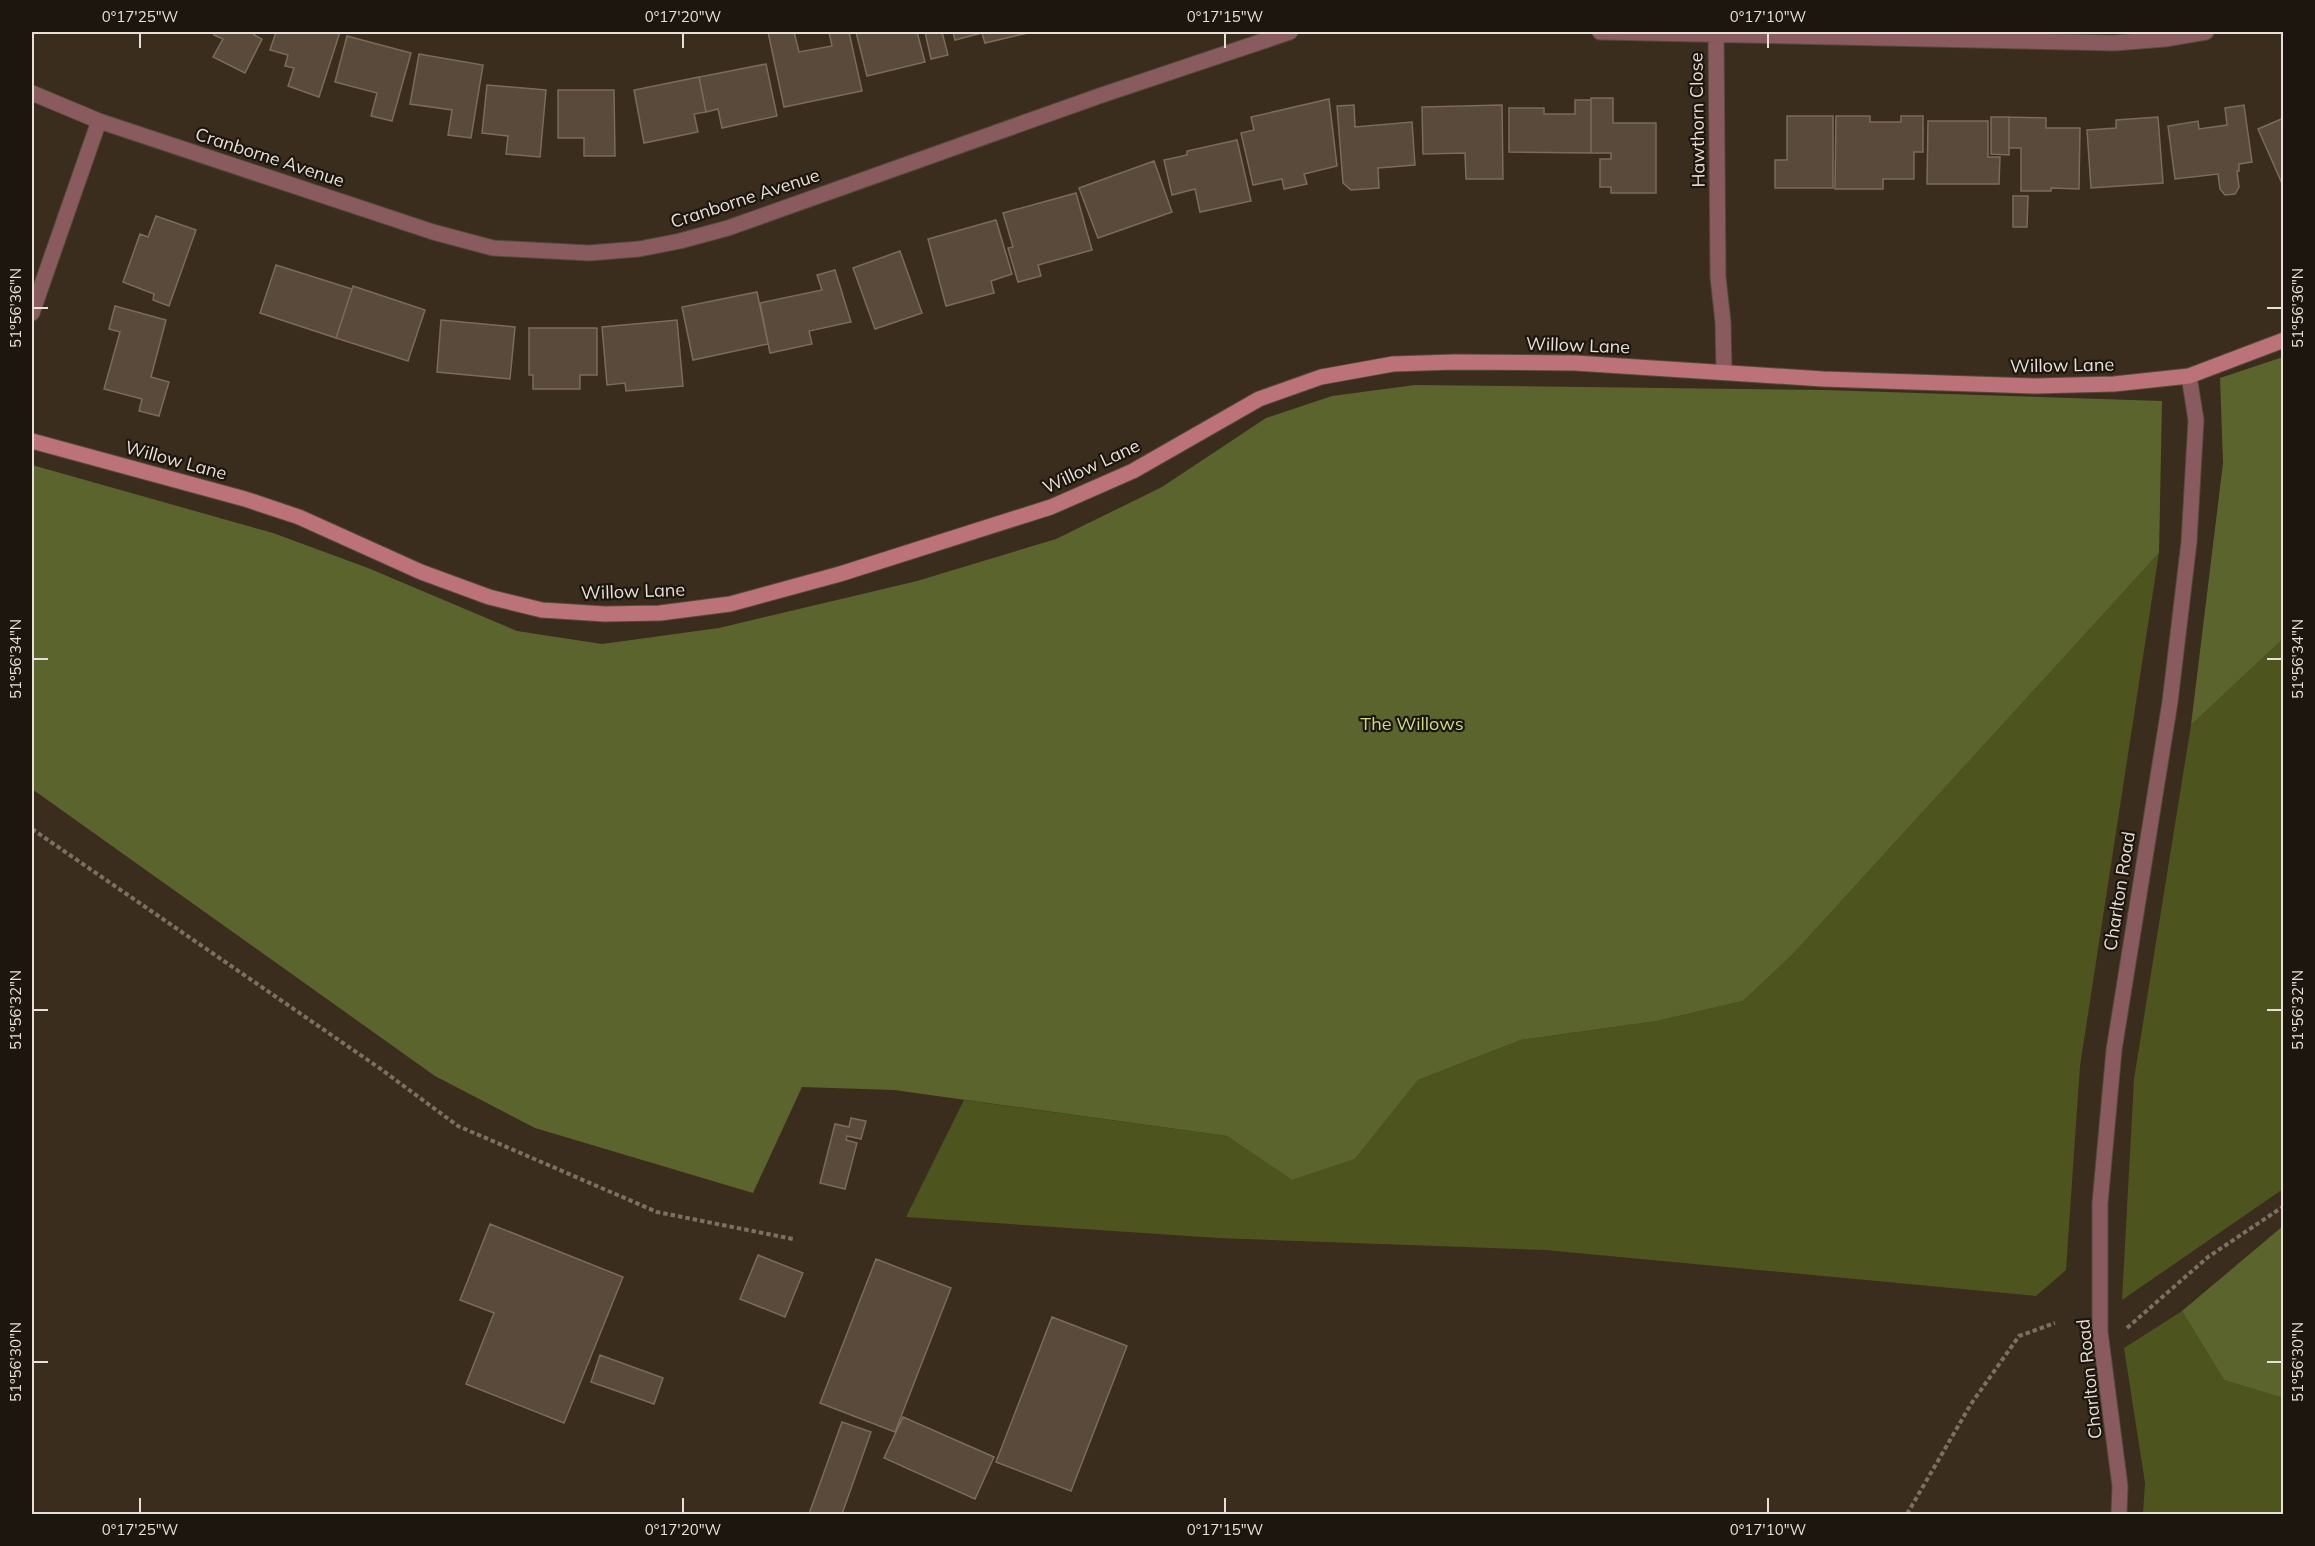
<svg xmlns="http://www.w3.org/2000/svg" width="2315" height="1546" viewBox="0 0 2315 1546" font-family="Mulish,sans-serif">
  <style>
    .green { fill: #4d541e }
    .forest { fill: #5c642d }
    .building { fill: #5a4a3b; stroke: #7c6b5b; stroke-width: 1.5 }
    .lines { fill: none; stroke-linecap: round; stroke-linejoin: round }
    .street-casing { stroke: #56493b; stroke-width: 17 }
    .secondary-casing { stroke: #56493b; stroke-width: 17 }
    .path { stroke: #7c7063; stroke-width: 4; stroke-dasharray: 4.5 3; stroke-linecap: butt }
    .street { stroke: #895b5f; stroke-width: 15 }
    .secondary { stroke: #bb7279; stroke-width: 15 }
    .ticks { fill: none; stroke: #e8dfd6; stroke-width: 2 }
    .labels { text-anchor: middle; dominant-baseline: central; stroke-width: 4.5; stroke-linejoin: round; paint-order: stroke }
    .street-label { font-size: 18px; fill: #e8dfd6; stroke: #1c160f }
    .park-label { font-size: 18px; fill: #cedb87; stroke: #1c160f }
    .neatline { fill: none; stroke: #e8dfd6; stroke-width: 2 }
    .ticks-label { font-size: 15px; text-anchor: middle; fill: #e8dfd6 }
  </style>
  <rect width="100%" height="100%" fill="#3a2d1d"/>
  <path class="green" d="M2159,553L2080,1066L2066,1270L2036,1296L1545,1250L1218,1238L906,1217L964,1100L1227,1136L1292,1180L1355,1159L1418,1080L1521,1040L1657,1021L1743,1001L1793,954Z
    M2283,639V1189L2122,1300L2134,1079L2191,725Z
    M2182,1311L2224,1380L2283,1398V1514H2143L2145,1483L2124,1348Z"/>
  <path class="forest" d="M2283,357V639L2191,725L2223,463L2220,378Z
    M1415,385L1824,390L2162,401L2159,553L1793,954L1743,1001L1657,1021L1521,1040L1418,1080L1355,1159L1292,1180L1227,1136L894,1090L802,1087L753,1193L535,1128L435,1076L32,789V465L273,533L368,568L517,631L602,644L719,628L917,581L1056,539L1162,487L1266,418L1332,396Z
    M2283,1226V1398L2224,1380L2182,1311Z"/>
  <path class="building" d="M215,32H256L254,35L262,39L245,73L213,57L223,39L214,35Z
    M276,32H340L319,97L288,86L294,68L285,66L288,55L270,50Z
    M768,32H794L799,52L832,46L829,32H849L862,91L784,107Z
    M856,32H921H917L925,62L867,76Z
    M925,32H942L948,55L931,59Z
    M953,32H1032L985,43L982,33L955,40Z
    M347,36L411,53L392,121L371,116L377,93L335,82Z
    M419,54L483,65L471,138L448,135L452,110L410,104Z
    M766,64L777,116L722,128L718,109L706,112L699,77Z
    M699,77L706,112L694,114L698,132L644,143L634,90Z
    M487,85L546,90L540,157L506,154L508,136L482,133Z
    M558,90H614L615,156H584V138H558Z
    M1591,98H1613V123H1656V193H1611V187H1600V159H1611V153H1591Z
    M1329,99L1337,166L1304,174L1307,184L1284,189L1282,179L1253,185L1241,133L1254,130L1251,117Z
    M1575,100H1591V153L1509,152V108H1544V114H1575Z
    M1354,105L1355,127L1412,122L1415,165L1378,168L1379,188L1351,190L1343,183L1337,106Z
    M1502,105L1503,179H1466L1465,153L1423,154L1422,107Z
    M2244,105L2252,162L2239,164V171H2237L2239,187L2235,194L2225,195L2220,189L2218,174L2175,179L2168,126L2198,121L2199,129L2227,125L2225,108Z
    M1787,116H1833V188H1775V160H1787Z
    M1836,116H1870V122H1901V116H1923V152H1914V179H1883V189H1835Z
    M1991,117H2009V155L1991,154Z
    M2009,117L2046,118V128H2080L2079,189L2051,188V191H2021V148H2009Z
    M2158,117L2163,183L2091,188L2087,130L2116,128V120Z
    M2284,118V188L2258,129Z
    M1928,121H1988V157H2000L1999,184H1927Z
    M1237,140L1251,201L1200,212L1195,189L1172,195L1164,160L1187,155V151Z
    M1154,161L1172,212L1098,238L1079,188Z
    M1076,193L1092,250L1038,265L1041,276L1018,282L1008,248L1013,247L1003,213Z
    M2013,196H2028L2027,227H2013Z
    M156,216L196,230L169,306L153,300L154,294L123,282L140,234L148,237Z
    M996,220L1012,274L991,281L994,293L946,306L928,239Z
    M900,251L922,313L875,329L853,268Z
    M276,265L352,289L336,338L260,313Z
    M835,270L851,322L809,331L812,344L770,353L760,303L822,290L817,275Z
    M353,286L425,310L408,361L336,338Z
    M757,292L768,344L693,360L682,307Z
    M115,306L166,320L151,377L169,382L159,416L139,411L142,399L104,389L120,332L109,329Z
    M441,320L515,327L510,379L437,372Z
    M677,320L683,386L626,391L625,383L607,385L602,327Z
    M529,328H597V375H580V389H533V375H529Z
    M851,1118L866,1121L861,1139L847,1136L846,1140L857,1143L845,1189L820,1183L835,1124L849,1127Z
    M490,1224L623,1277L564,1423L466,1384L494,1313L460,1300Z
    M758,1255L803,1273L785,1317L740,1299Z
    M876,1259L951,1288L895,1432L820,1403Z
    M1052,1317L1127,1346L1071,1491L996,1462Z
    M600,1355L663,1378L654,1404L591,1382Z
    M903,1417L994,1457L975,1499L884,1458Z
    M842,1422L871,1432L842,1514H809Z"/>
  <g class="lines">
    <g class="street-casing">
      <path id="street" d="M1600,32L2114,43L2165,39L2206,32
        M1716,35L1718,277L1723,322L1724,372
        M32,93L99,121L433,232L493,248L589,253L639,249L680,241L728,228L1102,95L1290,32
        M32,313L99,121
        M2119,1514L2120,1486L2100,1332V1203L2114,1050L2170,702L2189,542L2196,420L2189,376"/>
    </g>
    <g class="secondary-casing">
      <path id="secondary" d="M32,441L245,499L299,517L421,572L489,597L542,610L605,614L660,613L730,604L840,574L1051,507L1133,471L1259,399L1321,377L1393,364L1454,362L1575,363L1823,379L2035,386L2114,384L2189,376L2284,340"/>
    </g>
    <path class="path" d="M32,829L378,1067L458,1126L657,1212L793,1239
      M2127,1328L2208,1257L2284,1206
      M1907,1514L1971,1404L2019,1336L2055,1323"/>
    <use href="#street" class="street"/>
    <use href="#secondary" class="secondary"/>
  </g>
  <path class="ticks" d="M140,33V48M683,33V48M1225,33V48M1768,33V48M33,308H48M2267,308H2282M33,659H48M2267,659H2282M33,1010H48M2267,1010H2282M33,1362H48M2267,1362H2282M140,1498V1513M683,1498V1513M1225,1498V1513M1768,1498V1513"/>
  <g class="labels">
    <g class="street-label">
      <text transform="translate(1697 120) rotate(-91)">Hawthorn Close</text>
      <text transform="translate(270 157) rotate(18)">Cranborne Avenue</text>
      <text transform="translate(745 198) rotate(-18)">Cranborne Avenue</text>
      <text transform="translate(1578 345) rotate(2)">Willow Lane</text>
      <text transform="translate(2062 365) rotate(-1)">Willow Lane</text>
      <text transform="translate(176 460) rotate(15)">Willow Lane</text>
      <text transform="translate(1091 466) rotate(-25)">Willow Lane</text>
      <text transform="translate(633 591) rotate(-2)">Willow Lane</text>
      <text transform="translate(2119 891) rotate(-81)">Charlton Road</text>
      <text transform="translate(2089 1379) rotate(-96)">Charlton Road</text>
    </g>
    <g class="park-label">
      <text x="1412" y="723">The Willows</text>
    </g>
  </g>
  <rect width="2315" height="1546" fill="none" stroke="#1c160f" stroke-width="66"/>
  <rect x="33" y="33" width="2249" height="1480" class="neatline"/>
  <g class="ticks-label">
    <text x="140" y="22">0°17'25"W</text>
    <text x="683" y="22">0°17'20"W</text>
    <text x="1225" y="22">0°17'15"W</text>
    <text x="1768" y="22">0°17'10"W</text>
    <text transform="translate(16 308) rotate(-90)" y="5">51°56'36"N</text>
    <text transform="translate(2298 308) rotate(-90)" y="5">51°56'36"N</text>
    <text transform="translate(16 659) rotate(-90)" y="5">51°56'34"N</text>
    <text transform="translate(2298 659) rotate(-90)" y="5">51°56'34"N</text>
    <text transform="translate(16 1010) rotate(-90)" y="5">51°56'32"N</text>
    <text transform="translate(2298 1010) rotate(-90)" y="5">51°56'32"N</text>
    <text transform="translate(16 1362) rotate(-90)" y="5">51°56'30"N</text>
    <text transform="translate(2298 1362) rotate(-90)" y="5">51°56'30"N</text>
    <text x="140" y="1535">0°17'25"W</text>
    <text x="683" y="1535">0°17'20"W</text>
    <text x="1225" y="1535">0°17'15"W</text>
    <text x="1768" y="1535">0°17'10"W</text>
  </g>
</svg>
